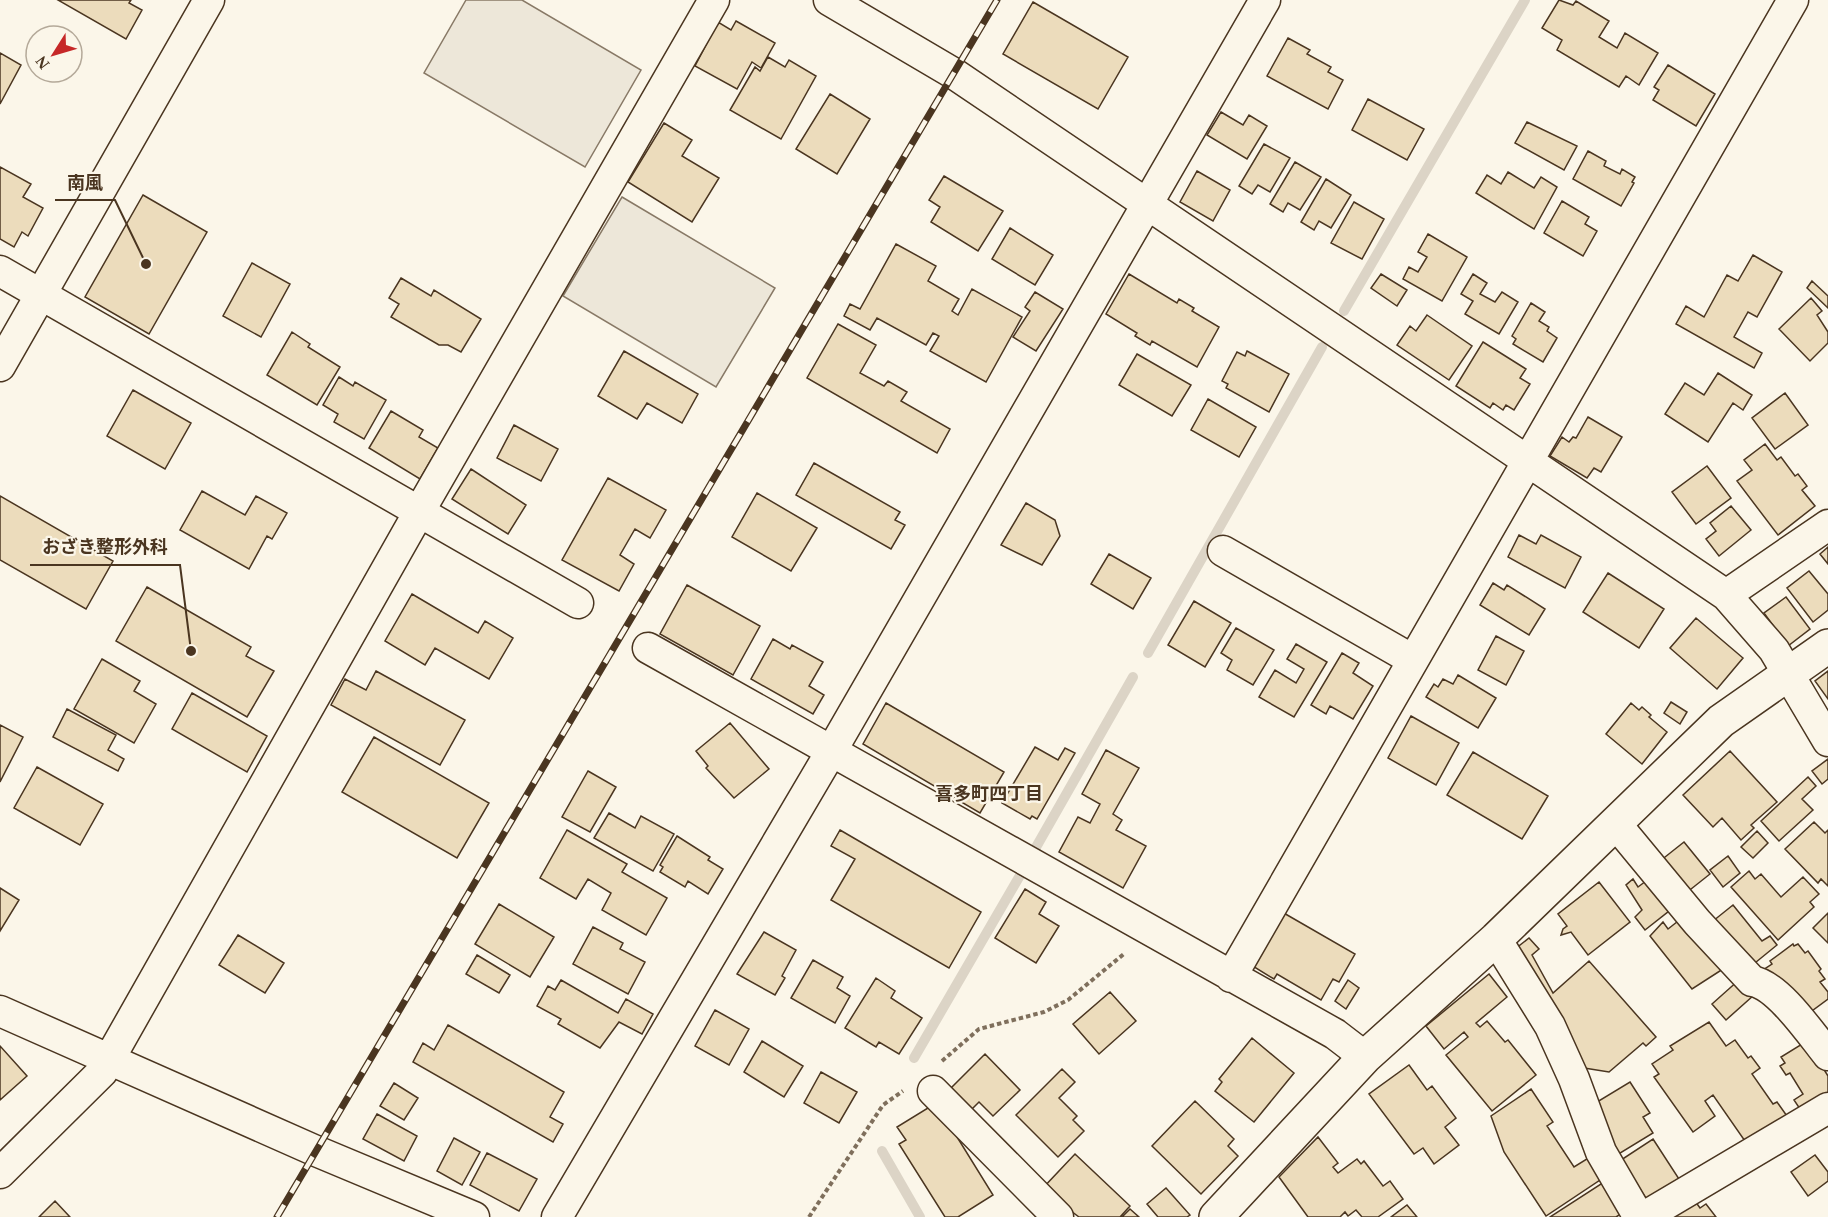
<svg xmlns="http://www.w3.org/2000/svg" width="1828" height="1217" viewBox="0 0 1828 1217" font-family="'Times New Roman','Noto Sans JP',serif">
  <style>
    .parking { fill: #ede7d9; stroke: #887966; stroke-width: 1.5 }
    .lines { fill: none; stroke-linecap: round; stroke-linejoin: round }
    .stream { stroke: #dcd4c6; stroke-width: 10 }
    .building { fill: #ecdcbc; stroke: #4a3520; stroke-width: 1.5 }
    .minor-casing { stroke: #4a3520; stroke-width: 33 }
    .tertiary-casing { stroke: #4a3520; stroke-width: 36 }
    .path { stroke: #7f6f5c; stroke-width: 4; stroke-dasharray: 4.5 3; stroke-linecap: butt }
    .minor { stroke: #fbf6e9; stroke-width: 30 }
    .tertiary { stroke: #fbf6e9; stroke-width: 33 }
    .rail-casing { stroke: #4a3520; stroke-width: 7 }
    .rail { stroke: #fbf6e9; stroke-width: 4.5; stroke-dasharray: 14; stroke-linecap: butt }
    .labels { text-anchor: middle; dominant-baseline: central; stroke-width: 4.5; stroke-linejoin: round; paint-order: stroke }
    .neighbourhood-label { font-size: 18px; font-weight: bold; fill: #4a3520; stroke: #fbf6e9 }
    .leader { fill: none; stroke: #4a3520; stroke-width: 2 }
    .callout-dot { fill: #4a3520; stroke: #fbf6e9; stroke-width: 2 }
    .callout-label { font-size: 18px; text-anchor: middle; font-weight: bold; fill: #4a3520; stroke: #fbf6e9; stroke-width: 4.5; stroke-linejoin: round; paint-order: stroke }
  </style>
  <rect width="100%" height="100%" fill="#fbf6e9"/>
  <path class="parking" d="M466,0H522L641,70L585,167L424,73Z
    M622,197L775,288L716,387L563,296Z"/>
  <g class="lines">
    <path class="stream" d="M1344,311L1525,0
      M1148,653L1322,347
      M1035,849L1133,677
      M914,1058L1022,872
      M882,1151L920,1217"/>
  </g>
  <path class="building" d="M58,0H131L129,3L142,10L126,39Z
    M1559,0L1573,5L1576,1L1609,21L1599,37L1617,48L1625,33L1658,53L1639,85L1626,76L1619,87L1557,50L1562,40L1542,28Z
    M1033,2L1128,57L1098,109L1003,54Z
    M736,21L775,43L761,68L752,62L737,89L695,66L718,22L731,30Z
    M1288,38L1310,50L1307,54L1331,67L1328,72L1343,80L1328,109L1267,76Z
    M0,53L21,65L0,104Z
    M768,57L785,67L789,60L816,76L781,139L730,110L755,67L760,71Z
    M1668,65L1715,94L1696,126L1653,100L1659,90L1654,87Z
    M830,94L870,119L837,174L796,149Z
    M1368,99L1424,129L1407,160L1352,130Z
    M1221,112L1243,125L1249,115L1267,126L1247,159L1207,135Z
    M1527,122L1577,146L1564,170L1515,143Z
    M664,123L692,140L682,156L719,178L692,222L628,182Z
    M1264,144L1290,158L1270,192L1258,185L1252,194L1239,186Z
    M1588,151L1606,161L1604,166L1620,174L1622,169L1635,177L1632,182L1634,183L1621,206L1573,179Z
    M1295,162L1321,177L1300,210L1288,203L1283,212L1270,204Z
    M0,167L31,184L23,197L43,208L28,236L22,232L14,247L0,239Z
    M1197,171L1230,190L1213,221L1180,202Z
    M1508,172L1534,188L1541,177L1557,187L1534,229L1476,193L1487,175L1501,184Z
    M944,176L1003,211L978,251L931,222L940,207L929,200Z
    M1326,179L1351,195L1331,228L1319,221L1314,230L1301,222Z
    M143,195L207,232L149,334L85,297Z
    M1562,201L1589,217L1585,224L1597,231L1583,256L1544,233Z
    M1354,202L1384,219L1362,259L1331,243Z
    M1010,228L1053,255L1035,285L992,259Z
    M1428,234L1467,257L1442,301L1403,279L1409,267L1418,272L1427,257L1418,252Z
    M896,244L936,266L928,281L959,299L952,311L958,315L972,289L1022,317L986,382L930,351L939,336L933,333L926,345L877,318L870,330L844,316L850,304L860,309Z
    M1753,255L1782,272L1757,317L1748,312L1734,337L1762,353L1754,368L1676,324L1686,306L1704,317L1727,275L1738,281Z
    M252,263L290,284L261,337L223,316Z
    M1129,274L1177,303L1179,299L1194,308L1192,311L1219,327L1197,367L1152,341L1150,345L1135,336L1137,333L1106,314Z
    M1381,274L1407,290L1397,306L1371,288Z
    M1473,274L1487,283L1480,294L1495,302L1502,292L1518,302L1499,334L1465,314L1473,301L1461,294Z
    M401,278L431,296L434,290L481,319L461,352L448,345H439L391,317L399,304L389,298Z
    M1812,281L1828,296V308L1807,288Z
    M1035,292L1063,309L1036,351L1013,337L1030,311L1025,307Z
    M1811,298L1822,311L1817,315L1828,332V343L1810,361L1779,329Z
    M1531,303L1545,312L1539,321L1549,327L1547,331L1557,338L1543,362L1513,344L1516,339L1512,336Z
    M1427,315L1472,346L1449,380L1397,345L1410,326L1416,331Z
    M838,324L876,345L860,373L884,386L888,381L907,392L901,401L950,429L937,453L807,378Z
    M292,332L310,344L308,347L340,367L317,405L267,375Z
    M1483,342L1526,369L1520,378L1530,384L1514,410L1506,405L1503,410L1493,403L1490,408L1456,386Z
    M624,351L698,394L682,423L647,403L637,419L598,396Z
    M1247,351L1289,374L1269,412L1226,388L1228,384L1222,381L1237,352L1245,356Z
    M1137,354L1191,385L1172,416L1119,385Z
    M1718,373L1752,395L1743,410L1733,403L1708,442L1665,414L1685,383L1704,395Z
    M339,377L353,386L355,382L386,400L364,439L334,422L338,414L323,405Z
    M133,390L191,423L165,469L107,436Z
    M1785,393L1808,425L1775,449L1752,418Z
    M1208,399L1256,427L1239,457L1191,430Z
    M391,411L423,430L419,437L438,448L420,479L369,448Z
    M1588,417L1622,437L1601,472L1594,468L1587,478L1550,456L1562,437L1569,442L1573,437L1576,438Z
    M514,425L558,449L541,481L497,458Z
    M1765,444L1777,460L1781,457L1795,476L1798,474L1807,486L1802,490L1815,506L1778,535L1737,481L1752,470L1744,460Z
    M814,463L900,512L895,520L905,525L891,549L796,495Z
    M1707,466L1731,498L1696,524L1672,492Z
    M471,469L526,505L508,534L452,499Z
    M608,478L666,510L650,538L635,529L620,555L634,564L619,591L562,560Z
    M202,491L245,515L256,496L287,513L272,539L267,536L249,569L180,530Z
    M757,493L817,528L791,571L732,537Z
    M0,496L113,561L86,609L0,560Z
    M1026,503L1055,520L1060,536L1042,565L1001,545Z
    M1731,506L1751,530L1719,556L1706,539L1716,531L1710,523Z
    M1519,535L1536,544L1541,535L1581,557L1565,588L1508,557Z
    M1828,547V564L1820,554Z
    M1109,554L1151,578L1133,609L1091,584Z
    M1809,571L1828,594V610L1813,622L1787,588Z
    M1608,573L1664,609L1639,648L1583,612Z
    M1493,583L1504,590L1507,585L1545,609L1529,635L1480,605Z
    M687,585L760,626L733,675L660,634Z
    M147,587L251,647L246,656L274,671L247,717L116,641Z
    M412,594L478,633L485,621L513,638L489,679L435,648L425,665L385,641Z
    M1786,597L1810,629L1788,646L1764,613Z
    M1194,601L1231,623L1205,667L1168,645Z
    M1696,618L1743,658L1717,689L1670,648Z
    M1236,628L1274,650L1253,685L1227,670L1232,660L1221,653Z
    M1496,636L1524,651L1506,685L1478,670Z
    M773,639L790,649L792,645L823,662L809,686L824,695L813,714L751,679Z
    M1296,644L1327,662L1294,717L1259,697L1275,670L1296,683L1304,669L1287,659Z
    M1342,653L1359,663L1353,673L1373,686L1353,719L1330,706L1326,714L1311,705Z
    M102,659L140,681L134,691L156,704L134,743L74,709Z
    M376,671L465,720L440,765L331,705L345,679L366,690Z
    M1828,671V699L1815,681Z
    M1458,675L1496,698L1478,728L1426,697L1434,684L1438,687L1443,679L1453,684Z
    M192,693L267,736L247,772L172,729Z
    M1671,702L1687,712L1680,724L1664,713Z
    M886,703L1004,772L980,813L863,744Z
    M1631,703L1639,710L1642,707L1651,715L1649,717L1667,732L1642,764L1606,734Z
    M67,709L116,735L108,750L124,759L118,771L53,737Z
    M1411,716L1459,743L1436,785L1388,758Z
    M730,723L769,769L734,798L706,768L708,766L696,751Z
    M0,725L23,737L0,782Z
    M374,737L489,803L457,858L342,792Z
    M1035,747L1058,760L1065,748L1075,753L1037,819L1032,816L1030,819L1002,803Z
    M1106,750L1139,768L1113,814L1122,820L1116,830L1146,846L1123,888L1059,852L1078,817L1090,823L1100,804L1082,794Z
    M1730,751L1777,802L1751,825L1754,828L1741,840L1722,818L1713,827L1683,795Z
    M1473,752L1548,796L1522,839L1447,795Z
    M1828,759V779L1822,784L1812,771Z
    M37,767L103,804L80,845L14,808Z
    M588,771L616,787L590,832L562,817Z
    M1808,777L1816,786L1802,799L1813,810L1779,841L1761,821Z
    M609,813L635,828L641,816L674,834L653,871L594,838Z
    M1814,822L1825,833L1828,830V886L1821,879L1818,883L1785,849Z
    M567,830L627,864L622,872L667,898L646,935L602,910L611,893L588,879L576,899L540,878Z
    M840,830L981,912L949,968L831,900L855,859L831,846Z
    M1757,831L1768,843L1753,858L1741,847Z
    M677,836L710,857L708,860L723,869L708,894L688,881L685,887L660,872L663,867L660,865Z
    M1684,842L1710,874L1686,893L1660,861Z
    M1728,856L1740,873L1723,887L1710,870Z
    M1749,871L1755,879L1761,874L1781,897L1803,877L1819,894L1810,902L1814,907L1778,940L1731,887Z
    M1633,879L1638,887L1646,881L1669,911L1645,930L1635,917L1642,910L1626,885Z
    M1599,882L1630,922L1588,955L1571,932L1561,935L1563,929L1567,926L1558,914Z
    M0,888L19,900L0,931Z
    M1025,889L1046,902L1039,914L1059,926L1036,963L995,938Z
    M499,904L554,937L530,977L475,944Z
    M1733,905L1762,941L1770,936L1777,945L1750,967L1713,921Z
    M1282,912L1355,954L1339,982L1333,979L1321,1000L1277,974L1274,979L1251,965Z
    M1828,913V943L1813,928Z
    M1682,918L1723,969L1692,989L1650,936L1663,922L1668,929Z
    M593,927L623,943L620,949L645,962L628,994L573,964Z
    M764,932L796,950L782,976L785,978L775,995L737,974Z
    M238,935L284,963L265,993L219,965Z
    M1529,938L1539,949L1532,955L1553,993L1589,961L1656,1037L1646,1046L1643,1043L1609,1072L1578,1067L1515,949Z
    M1793,944L1794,946L1798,944L1805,953L1808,951L1821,969L1819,971L1825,979L1820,982L1828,992V999L1805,1016L1763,970L1772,964L1770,961Z
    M477,955L510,975L499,993L466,974Z
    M813,960L843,977L837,988L850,996L835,1023L791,998Z
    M1489,974L1507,997L1476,1023L1480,1027L1487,1021L1505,1042L1508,1040L1536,1075L1492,1111L1446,1055L1468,1037L1464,1032L1444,1049L1426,1026Z
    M876,978L895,991L891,998L922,1018L899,1054L879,1042L876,1047L845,1028Z
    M1740,979L1754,995L1726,1020L1712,1004Z
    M561,980L618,1013L626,999L653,1014L642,1034L619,1022L600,1048L558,1024L561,1019L537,1006L548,986L555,990Z
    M1348,980L1359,988L1346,1009L1335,1001Z
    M1110,992L1136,1021L1099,1054L1073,1024Z
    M715,1010L749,1029L729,1065L695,1046Z
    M1709,1022L1726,1046L1735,1040L1748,1058L1751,1056L1760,1068L1752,1074L1773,1104L1777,1102L1787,1116L1747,1144L1713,1095L1705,1101L1715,1116L1693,1132L1654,1077L1659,1074L1652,1064L1673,1050L1670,1046Z
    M448,1025L564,1092L550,1117L563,1124L553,1142L413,1062L423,1043L434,1050Z
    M1252,1038L1294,1073L1254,1122L1215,1091L1222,1082L1219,1079Z
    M762,1041L803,1066L784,1097L744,1072Z
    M1802,1044L1810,1047L1828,1076V1095L1802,1112L1794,1100L1803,1094L1790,1073L1786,1075L1780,1066L1785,1063L1781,1057Z
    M0,1046L27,1076L0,1100Z
    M985,1054L1020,1090L993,1116L979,1102L972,1109L951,1088Z
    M1409,1065L1427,1090L1432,1086L1456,1118L1445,1127L1459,1145L1434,1164L1423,1148L1414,1154L1369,1094Z
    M1062,1069L1075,1082L1059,1098L1077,1116L1073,1120L1084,1131L1058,1157L1016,1115Z
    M821,1072L857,1092L839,1123L804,1103Z
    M1630,1082L1650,1113L1643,1117L1653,1133L1617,1155L1592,1105Z
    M394,1083L418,1098L404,1120L380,1106Z
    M1531,1089L1553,1122L1547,1126L1574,1167L1590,1157L1603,1178L1546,1216L1504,1152L1491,1116Z
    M1195,1101L1234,1139L1228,1146L1238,1156L1201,1194L1152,1146Z
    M936,1103L993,1195L958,1217H945L899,1144L906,1140L897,1127Z
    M377,1114L417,1136L404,1161L363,1139Z
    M1318,1137L1338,1163L1333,1167L1338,1173L1357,1159L1361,1164L1364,1161L1383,1186L1390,1181L1403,1199L1378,1217H1362L1356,1210L1348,1216L1345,1212L1340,1217H1308L1279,1177Z
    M454,1138L480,1152L462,1185L437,1171Z
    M1653,1139L1679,1179L1647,1200L1621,1160Z
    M487,1153L537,1179L519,1211L470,1185Z
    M1075,1154L1130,1206L1120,1217H1079L1042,1189Z
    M1815,1155L1828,1172V1181L1808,1196L1791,1172Z
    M1604,1182L1624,1212L1616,1217H1550Z
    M1166,1188L1190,1215L1187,1217H1158L1147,1204Z
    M55,1201L70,1217H39Z
    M1695,1201L1700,1208L1706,1204L1716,1217H1665Z
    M1407,1205L1417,1217H1391Z
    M1130,1209L1139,1217H1122Z"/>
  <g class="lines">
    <g class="minor-casing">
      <path id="minor" d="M829,0L953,73L1726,595L1774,650L1828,741
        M0,271L578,603
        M0,366L209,0
        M1223,551L1413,660
        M1726,595L1828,525
        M648,648L1335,1034L1365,1057
        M1616,824L1697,922L1752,981C1778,985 1811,1034 1828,1055
        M1496,939L1550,1026L1574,1079L1601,1152L1637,1214L1644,1217
        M1231,977L1793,0
        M0,1011L316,1151L474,1217
        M933,1091L1058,1217
        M0,1173L102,1072L419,512L714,0
        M557,1217L832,750L1265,0
        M1644,1217L1828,1108"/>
    </g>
    <g class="tertiary-casing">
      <path id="tertiary" d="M1216,1217L1365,1057L1496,939L1721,721L1828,646"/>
    </g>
    <path class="path" d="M942,1061L979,1029L1044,1012L1068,1000L1125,953
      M809,1217L883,1105L903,1091"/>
    <use href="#minor" class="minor"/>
    <use href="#tertiary" class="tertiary"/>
    <g class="rail-casing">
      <path id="rail" d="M277,1217L997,0"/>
    </g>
    <use href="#rail" class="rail"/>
  </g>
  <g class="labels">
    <g class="neighbourhood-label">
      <text x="989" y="794">喜多町四丁目</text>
    </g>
  </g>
  <path class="leader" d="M146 264L115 200H55M191 651L180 565H30"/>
  <g class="callout-dot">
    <circle cx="146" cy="264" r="6"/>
    <circle cx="191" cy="651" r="6"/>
  </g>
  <g class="callout-label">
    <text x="85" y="189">南風</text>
    <text x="105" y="553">おざき整形外科</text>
  </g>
  <g transform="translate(54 54) rotate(233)"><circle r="28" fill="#fbf6e9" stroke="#b4a999" stroke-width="1.5"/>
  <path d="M0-4.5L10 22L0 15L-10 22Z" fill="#c62828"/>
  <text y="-9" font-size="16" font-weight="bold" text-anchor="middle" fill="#4a3520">N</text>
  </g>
</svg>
